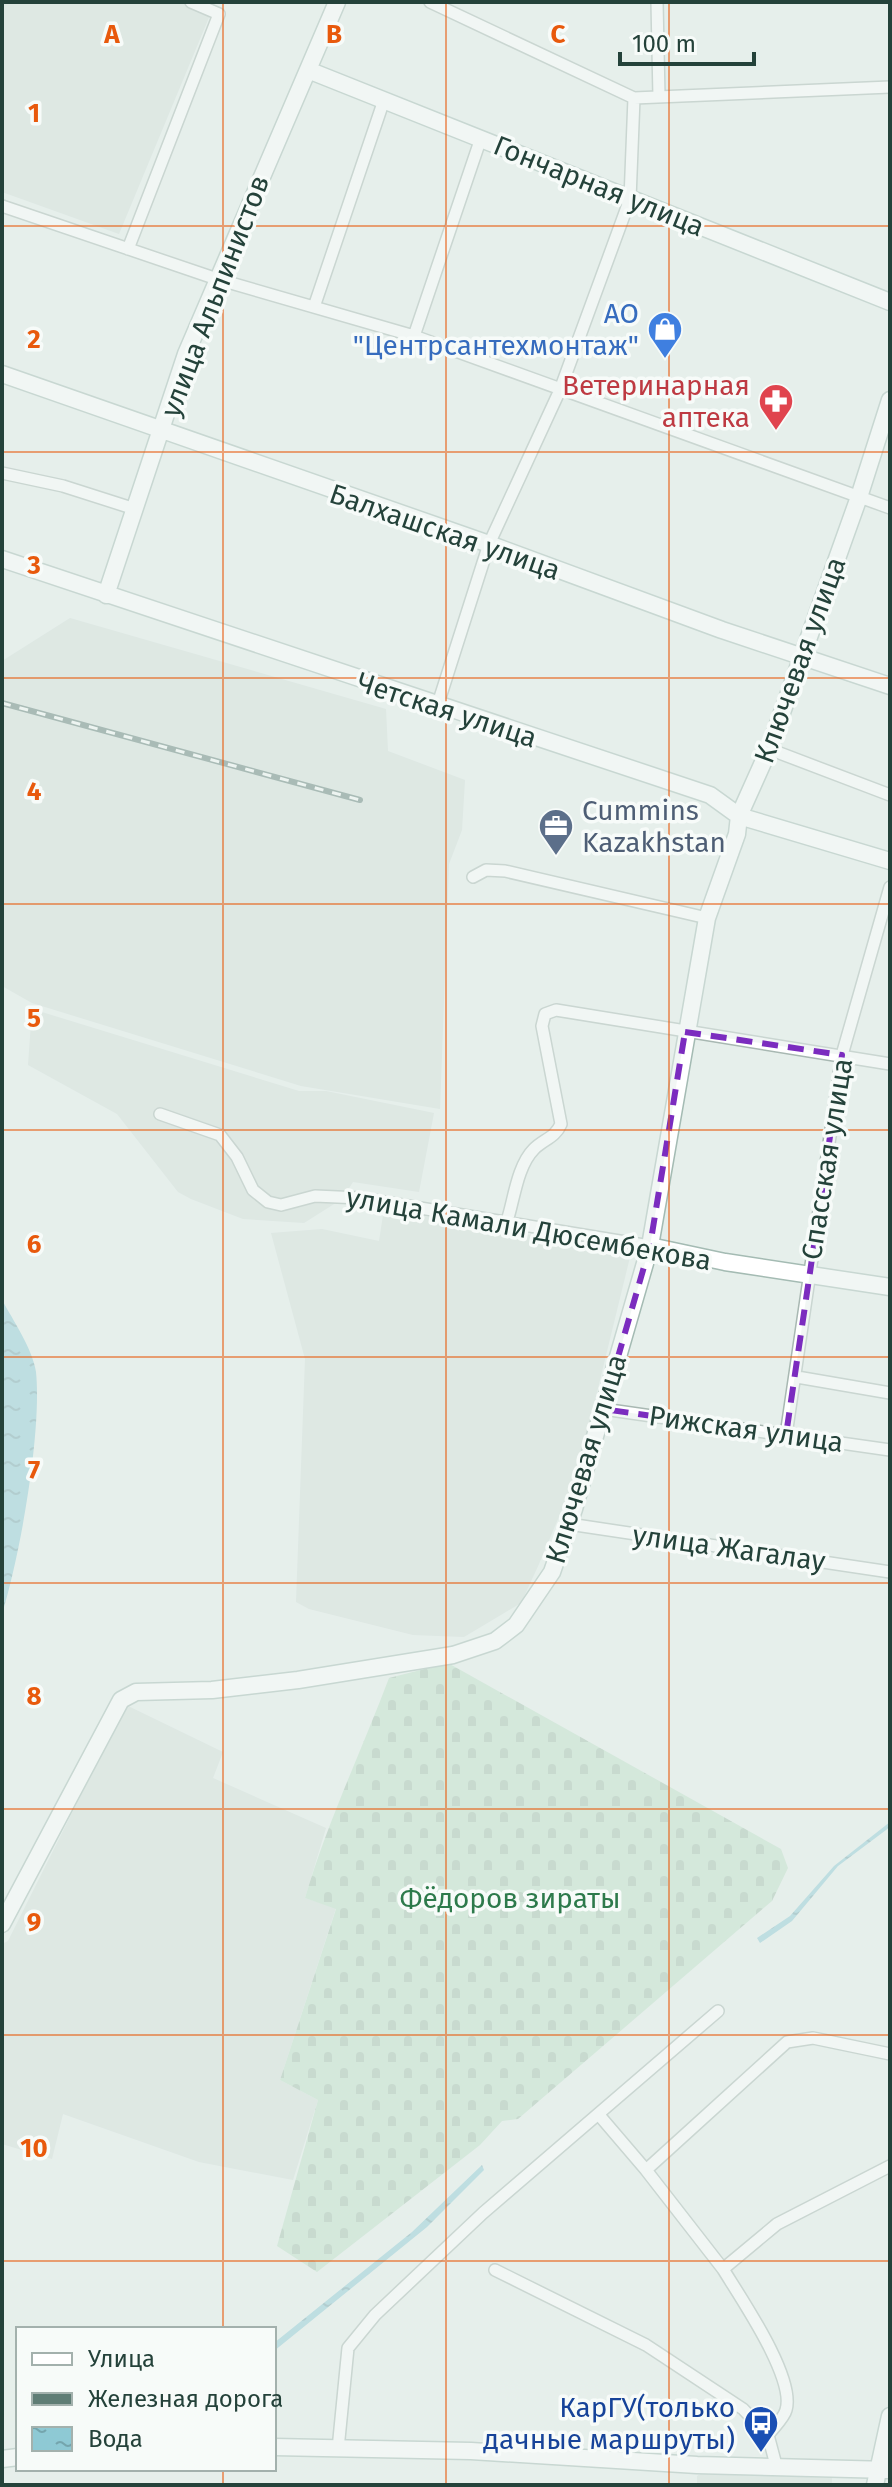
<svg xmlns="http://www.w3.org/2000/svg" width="892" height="2487" viewBox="0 0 892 2487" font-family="'Fira Sans',sans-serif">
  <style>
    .built { fill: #d4dfda }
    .cemetery { fill: url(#cemetery-stones) }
    .water { fill: url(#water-ripples) }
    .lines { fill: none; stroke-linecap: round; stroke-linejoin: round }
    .street-casing { stroke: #a8b8b2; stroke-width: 14 }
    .secondary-casing { stroke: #a4bbb3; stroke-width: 19 }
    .street { stroke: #fff; stroke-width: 11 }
    .secondary { stroke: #fff; stroke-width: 16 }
    .rail-casing { stroke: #5f7d75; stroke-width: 6 }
    .rail { stroke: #f7fbf9; stroke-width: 3; stroke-dasharray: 9; stroke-linecap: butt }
    .marked { fill: none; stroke: #7b2cbf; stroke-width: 6; stroke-dasharray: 16 10; stroke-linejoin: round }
    .grid { fill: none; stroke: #e8590c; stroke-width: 2; stroke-opacity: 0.55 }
    .labels { text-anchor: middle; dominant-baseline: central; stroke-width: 7; stroke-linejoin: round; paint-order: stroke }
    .street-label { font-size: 28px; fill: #24423a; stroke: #f7fbf9 }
    .shop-label { font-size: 28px; fill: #366cbe; stroke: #f7fbf9; text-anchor: end }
    .health-label { font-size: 28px; fill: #be3a42; stroke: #f7fbf9; text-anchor: end }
    .service-label { font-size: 28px; fill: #4e5e75; stroke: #f7fbf9; text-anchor: start }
    .park-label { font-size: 28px; fill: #2d7a4b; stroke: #f7fbf9 }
    .transit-label { font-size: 28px; fill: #164399; stroke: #f7fbf9; text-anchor: end }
    .grid-label { font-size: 26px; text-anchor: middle; font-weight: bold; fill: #e8590c; stroke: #f7fbf9; stroke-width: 7; stroke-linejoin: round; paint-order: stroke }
  </style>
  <defs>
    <pattern id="cemetery-stones" width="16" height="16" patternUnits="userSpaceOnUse" patternTransform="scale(2)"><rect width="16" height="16" fill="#bfe0c8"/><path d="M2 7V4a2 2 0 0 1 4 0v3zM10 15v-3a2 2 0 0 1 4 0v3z" fill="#a4c1ad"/></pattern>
    <pattern id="water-ripples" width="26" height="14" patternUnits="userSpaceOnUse" patternTransform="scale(2)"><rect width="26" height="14" fill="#8ec9d4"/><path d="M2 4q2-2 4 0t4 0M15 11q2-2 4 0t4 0" fill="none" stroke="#74a5ad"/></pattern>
  </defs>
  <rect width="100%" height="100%" fill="#e6efeb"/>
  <path class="built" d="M2,2H180L210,15L119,234L2,192Z
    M70,618L386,709L388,751L465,780L462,830L449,864L440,1109L301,1086L32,1003L2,986V661Z
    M32,1009L299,1091H326L434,1113L419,1192L353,1182L342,1199L304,1223L243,1219L191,1199L178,1192L117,1114L28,1065Z
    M384,1209L631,1253L577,1474L539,1564L521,1603L464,1637L413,1635L309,1609L296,1602L305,1359L271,1233L322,1229L379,1241Z
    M126,1705L223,1752L213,1778L326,1828L305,1898L336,1908L280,2080L318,2100L293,2180L199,2162L63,2114L52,2159L2,2144V1944L8,1941Z
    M702,2473L832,2478V2485H697V2476Z"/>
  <path class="cemetery" d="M448,1663L781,1849L788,1868L772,1901L518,2119L502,2121L480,2145L317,2272L277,2246L318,2100L280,2080L336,1909L305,1898C327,1823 361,1752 389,1678Z"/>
  <path class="water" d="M2,1300C13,1320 33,1350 36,1372C42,1432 20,1556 2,1614Z
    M890,1822V1827L838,1866L792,1921L760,1943L757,1938L790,1916L834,1866Z
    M482,2165L484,2170L427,2227L274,2351V2343L412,2232Z"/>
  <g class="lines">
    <g class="street-casing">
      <path id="street" d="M430,2L634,98L890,87
        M657,2L659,97
        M2,206L217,279L414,336L890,508
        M128,249L219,14L191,2
        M314,307L384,100
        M414,336L481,138
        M2,473L63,486L135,509
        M437,707L489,544L560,390L630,199L634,98
        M769,749L890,795
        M473,877L486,870L505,871L707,918
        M160,1114L220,1135L237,1157L253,1190L268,1202L281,1205L315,1196L360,1198L650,1246
        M507,1221C514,1200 517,1166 534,1149C544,1139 555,1138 561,1124L542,1026L545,1014L556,1010L890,1064
        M797,1377L890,1393
        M603,1409L890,1450
        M786,1435L842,1055L890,887
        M569,1524L890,1572
        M599,2115L646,2170
        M723,2269L646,2170L787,2042L813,2038L890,2054
        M495,2270L646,2345L743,2409L768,2435L776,2465
        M768,2435C773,2428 784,2418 786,2410C796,2378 740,2297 723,2269L777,2224L890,2166
        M338,2449L348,2348L375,2315L483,2213L718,2011"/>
    </g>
    <g class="secondary-casing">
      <path id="secondary" d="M308,70L890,302
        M2,374L489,544L722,630L890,686
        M2,559L710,795L739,816L890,861
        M106,595L186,354L337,2
        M650,1246L725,1262L890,1287
        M2,1924L121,1700L136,1692L212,1690L298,1680L453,1655L495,1641L516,1625L552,1572L574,1509L650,1246L707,918L737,834L739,816L769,749L859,497L890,400
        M274,2447L471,2451L697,2465L890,2470
        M2,2459L18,2457
        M875,2485L890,2416"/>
    </g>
    <use href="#street" class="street"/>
    <use href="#secondary" class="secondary"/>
    <g class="rail-casing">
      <path id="rail" d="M2,703L360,800"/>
    </g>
    <use href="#rail" class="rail"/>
  </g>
  <path d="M0 0H892V2487H0ZM685,1032L842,1055L786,1435L603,1409L650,1246Z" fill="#e6efeb" fill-opacity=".55" fill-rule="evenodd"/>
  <path class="marked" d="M685,1032L842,1055L786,1435L603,1409L650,1246Z"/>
  <path class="grid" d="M223,2V2329M446,2V2485M669,2V2485M2,226H890M2,452H890M2,678H890M2,904H890M2,1130H890M2,1357H890M2,1583H890M2,1809H890M2,2035H890M2,2261H890M223,2469V2485"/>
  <defs>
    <g id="shop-pin" transform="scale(1.8)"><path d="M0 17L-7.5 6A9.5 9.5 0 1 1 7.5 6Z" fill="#3f7fe0" stroke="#f7fbf9"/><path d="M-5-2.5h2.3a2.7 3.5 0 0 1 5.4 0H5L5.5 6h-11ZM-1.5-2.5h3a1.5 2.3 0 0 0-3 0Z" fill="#fff"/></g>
    <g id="pharmacy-pin" transform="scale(1.8)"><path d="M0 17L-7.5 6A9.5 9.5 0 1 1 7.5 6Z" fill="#e0444e" stroke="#f7fbf9"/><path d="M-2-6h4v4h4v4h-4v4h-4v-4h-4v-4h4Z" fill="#fff"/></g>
    <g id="office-pin" transform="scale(1.8)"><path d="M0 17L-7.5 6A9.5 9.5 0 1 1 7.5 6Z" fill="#5c6f8a" stroke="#f7fbf9"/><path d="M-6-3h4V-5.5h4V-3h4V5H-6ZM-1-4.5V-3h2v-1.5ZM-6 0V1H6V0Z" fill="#fff"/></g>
    <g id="bus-pin" transform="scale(1.8)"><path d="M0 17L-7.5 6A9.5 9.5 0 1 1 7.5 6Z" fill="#1a4fb4" stroke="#f7fbf9"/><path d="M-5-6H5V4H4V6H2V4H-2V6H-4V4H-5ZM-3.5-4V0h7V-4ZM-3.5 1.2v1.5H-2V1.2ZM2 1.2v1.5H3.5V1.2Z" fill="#fff"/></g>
  </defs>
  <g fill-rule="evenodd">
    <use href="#shop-pin" x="665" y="329"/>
    <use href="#pharmacy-pin" x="776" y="401"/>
    <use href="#office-pin" x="556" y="826"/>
    <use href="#bus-pin" x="761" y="2423"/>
  </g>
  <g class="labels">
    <g class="street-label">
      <text transform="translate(599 186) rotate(22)">Гончарная улица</text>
      <text transform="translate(215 296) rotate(-69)">улица Альпинистов</text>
      <text transform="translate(445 532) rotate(19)">Балхашская улица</text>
      <text transform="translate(800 660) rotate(-70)">Ключевая улица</text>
      <text transform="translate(447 710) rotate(18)">Четская улица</text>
      <text transform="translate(827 1159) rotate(-81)">Спасская улица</text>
      <text transform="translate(529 1229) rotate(10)">улица Камали Дюсембекова</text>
      <text transform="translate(746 1429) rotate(8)">Рижская улица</text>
      <text transform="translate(586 1459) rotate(-73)">Ключевая улица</text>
      <text transform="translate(729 1548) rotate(8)">улица Жагалау</text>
    </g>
    <g class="shop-label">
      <text x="639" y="313">АО<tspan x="639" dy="32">"Центрсантехмонтаж"</tspan></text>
    </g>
    <g class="health-label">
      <text x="750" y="385">Ветеринарная<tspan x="750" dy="32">аптека</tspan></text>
    </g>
    <g class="service-label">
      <text x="582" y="810">Cummins<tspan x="582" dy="32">Kazakhstan</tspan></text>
    </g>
    <g class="park-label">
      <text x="510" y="1898">Фёдоров зираты</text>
    </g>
    <g class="transit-label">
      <text x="735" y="2407">КарГУ(только<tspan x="735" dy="32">дачные маршруты)</tspan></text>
    </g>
  </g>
  <g class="grid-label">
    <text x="112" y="43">A</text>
    <text x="334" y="43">B</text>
    <text x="558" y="43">C</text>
    <text x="34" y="122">1</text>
    <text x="34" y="348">2</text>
    <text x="34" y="574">3</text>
    <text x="34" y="800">4</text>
    <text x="34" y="1027">5</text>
    <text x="34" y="1253">6</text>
    <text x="34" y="1479">7</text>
    <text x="34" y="1705">8</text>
    <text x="34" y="1931">9</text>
    <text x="34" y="2157">10</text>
  </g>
  <rect width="892" height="2487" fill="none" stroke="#24423a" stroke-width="8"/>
  <rect x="16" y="2327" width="260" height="144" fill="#f7fbf9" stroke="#a3b1ad" stroke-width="2"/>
  <rect x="32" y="2353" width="40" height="12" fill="#ffffff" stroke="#a3b1ad" stroke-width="2"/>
  <text x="88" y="2367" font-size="24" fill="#24423a">Улица</text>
  <rect x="32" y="2393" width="40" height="12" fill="#5f7d75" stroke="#a3b1ad" stroke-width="2"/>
  <text x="88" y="2407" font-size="24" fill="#24423a">Железная дорога</text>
  <rect x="32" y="2427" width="40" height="24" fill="url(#water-ripples)" stroke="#a3b1ad" stroke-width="2"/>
  <text x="88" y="2447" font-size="24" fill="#24423a">Вода</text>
  <path d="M620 52v12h134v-12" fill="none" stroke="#24423a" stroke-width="4"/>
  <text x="632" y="52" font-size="24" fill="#24423a" stroke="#f7fbf9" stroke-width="6" paint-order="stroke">100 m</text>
</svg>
